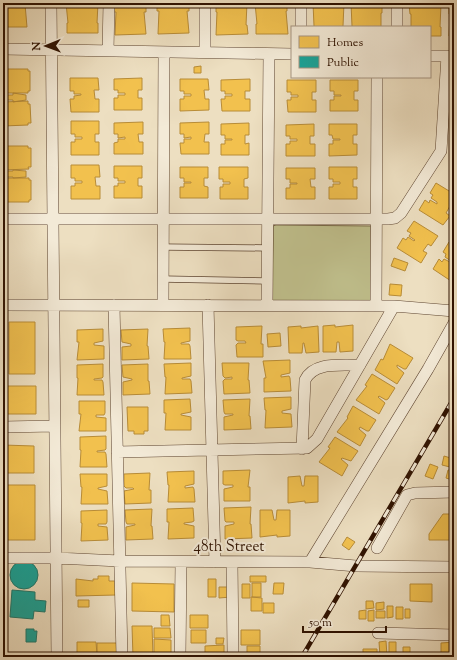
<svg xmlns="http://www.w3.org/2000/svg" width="457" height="660" viewBox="0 0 457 660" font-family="'Sorts Mill Goudy',serif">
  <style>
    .green { fill: #c0c08d; stroke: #786947 }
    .homes { fill: #f2c14e; stroke: #b88c37 }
    .public { fill: #17a398; stroke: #1e786b }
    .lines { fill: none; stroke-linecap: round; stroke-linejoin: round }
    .service-casing { stroke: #5e4531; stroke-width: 7 }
    .minor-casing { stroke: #5e4531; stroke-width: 12 }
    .service { stroke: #f3ead7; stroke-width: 5.5 }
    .minor { stroke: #f3ead7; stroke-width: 11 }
    .rail-casing { stroke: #2f1201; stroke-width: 4.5 }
    .rail { stroke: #f3ead7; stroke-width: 3; stroke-dasharray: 9; stroke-linecap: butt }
    .labels { text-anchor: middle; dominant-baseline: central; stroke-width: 4; stroke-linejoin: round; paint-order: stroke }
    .street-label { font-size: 15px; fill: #2f1201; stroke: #f3ead7 }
  </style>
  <rect width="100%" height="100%" fill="#eddfc1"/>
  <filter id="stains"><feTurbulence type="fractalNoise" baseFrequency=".005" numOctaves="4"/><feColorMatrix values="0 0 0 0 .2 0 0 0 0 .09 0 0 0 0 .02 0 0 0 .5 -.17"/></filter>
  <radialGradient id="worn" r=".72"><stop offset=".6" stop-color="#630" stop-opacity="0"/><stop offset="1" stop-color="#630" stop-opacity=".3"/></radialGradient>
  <path class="green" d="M276,225L371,226V302L272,301L273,226Z"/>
  <path class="homes" d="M3,3H27L25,4L27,27H3Z
    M66,3H98L97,23H98V33H67V23H68Z
    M114,3H146V12H144L146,34L115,35L116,12H114Z
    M157,3H189V11H187L189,33L158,34L159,11H157Z
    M216,3H247L246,25H247L248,34L216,35L217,12H216Z
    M255,3H287V11H286L288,34H256V24H257Z
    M313,3H344L343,26L344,27H313L314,26Z
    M351,3H382V13H381V26L382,27H351L352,26Z
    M409,4H441L440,27H441V36H430V27H410H411V14H410Z
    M449,4H454V36H449L450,14H449Z
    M201,66V73H194V67Z
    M3,69H28V71H30V91H28V93H3Z
    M70,78H98L99,90H94L95,99H99V112H71L70,99H74V96L81,95V94H74V91H70Z
    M142,78V90H138V98H142V110H114V98H118V95H125V93H118V90H114V79Z
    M180,79H208L209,90H204L205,99H209V110L180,111V99H184V96H191V94H184V91H180Z
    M250,79V91H245V99H250V111H222L221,99H225V96H232V94H225V91H221V80Z
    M287,80H316V92H312V100H316V112H288L287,100H291V97H298V95H291V92H287Z
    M330,80H358V91H354V100H358V111H330V100H334V96H341V95H334V91H330Z
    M13,93L26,95V100L13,102V100H4V95H13Z
    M28,101V104H30L31,123H28V125L3,126V102Z
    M71,121H99V134H95V142H99V155H71V142H75V139H82V137H75V134H71Z
    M143,122V134H138L139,142H143V154H114V143L118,142V139H125V137L118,138V134H114V123Z
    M209,122V134H205L204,142H209V154H181L180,143H184V139H191V137L184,138V134H180V123Z
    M249,123V135H245V144L249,143V155H221V144H225V140H232V139H225V135H221V124Z
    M314,124V136H310V144H315V156H286V144H290V141H297V139H290V136H286V125Z
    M329,124H357V135H353V144H357V155L329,156V144H333V140H340V139H333L332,135H329Z
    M3,146H28V148H31V167H28L29,169L3,170Z
    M71,165H99L100,177H95L96,186H100V199H71V186H75V183H82V181H75V178H71Z
    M114,166H142V178H138V186H142V198H114V186H118V183H125V181H118V178H114Z
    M180,167H208V178H204V186L208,187V198H180V187H184V183H191V182H184V178H180Z
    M219,167H248V178L244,179V187H248V199H220V187H223V184H230V182H223V179H219Z
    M329,167H357V179H353V187H357V199H329V187H333V184H340V182H333V179H329Z
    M286,168H315V179H310L311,187H315V199H286V188H290V184H297V183H290V179H286Z
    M13,170L26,171V177L13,178V177H5V171H13Z
    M3,178H29V180H31V200H29V202H3Z
    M436,183L454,194V208L450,206L446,213L450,216L443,225L419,210L425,200L429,203L430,200L437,204V202L431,198L433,195L430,193Z
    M414,221L438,236L431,246L428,244L423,251L427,253L421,263L397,248L403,238L406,240L408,237L414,241L415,240L409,236L411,233L407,231Z
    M449,242L454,245V283L433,269L439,259L442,262L444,259L450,262L451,261L445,257L446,254L443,252Z
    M394,258L408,263L405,271L391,266Z
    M390,284L402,285L401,296L389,295Z
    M9,322H35V374H9Z
    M335,325V327L353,325V351L340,352L339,342H337L336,352H323V326Z
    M262,326L261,344H263V357H237L236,345L238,343H246L245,341H238L236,340V327Z
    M301,326V328L318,326L319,352L306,353L304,343H303L302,353H289L288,327Z
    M190,328V341L181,343V344H189L190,346L191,359H164L165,342H164L163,329Z
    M103,329V341L94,343V345L104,346V359L77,360L79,342H77V330Z
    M148,329L147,346H148L149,359L122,360V347L131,346V344L122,342L121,330Z
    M280,333L281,346L268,347L267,334Z
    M390,344L413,358L406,369H404L397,365V367L404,373L397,384L375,370L381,359L383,360Z
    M290,360V373L281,375V377L289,376L290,378L291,391L264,392V378H266L263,361Z
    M191,363V376L182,378V379H190L191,381L192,393L165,394L166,377H165L164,364Z
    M222,363H249L248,380H249L250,393L224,394L223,381L225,379H232V377L225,378L223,376Z
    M103,364V377L102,378L94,379V380H102L103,382L104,395H77L78,378H77V365Z
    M148,364V381H149L150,394L123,395V382L132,380V379L123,377L122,365Z
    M372,374L395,388L388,399L386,400L379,396L378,397L385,403L379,414L356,400L367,386L365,385Z
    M3,386H36V414H3Z
    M291,397V409L282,411V413L291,414L292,427L265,428L266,410H265L264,398Z
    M190,399L191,412L181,414V415L191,417V430H165L166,413H164V400Z
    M250,399L249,416H250L251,429L224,430V417L233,415V414H225L224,412L223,400Z
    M79,401H105V413L104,415H96V417L106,418V431H79L81,414H79Z
    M353,406L376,420L369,431H367L360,427L359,429L366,435L360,446L337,432L348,418L347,417Z
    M127,407H148V431H144V434H134V431H128Z
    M106,436V449L105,450L97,451V452H105L106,454L107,467H80L81,450H80V437Z
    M335,437L358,451L351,461L342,458L341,459L348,465L342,476L319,462L330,448L328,447Z
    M3,445L34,446V473H3Z
    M444,456L454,459V468L442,465Z
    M430,464L438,467L433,479L425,476Z
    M250,470L248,487H250V501H224V489L233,487V485H225L223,484V471Z
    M448,470L454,471L452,480L446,478Z
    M194,471V484L185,486V488L193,487L194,489L195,502H168L169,485H168L167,472Z
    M150,473L149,490H151V503L125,504L124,491L134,489L133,488H126L124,486V474Z
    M80,474H107V486L98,488V489L107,491L108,504H81L82,487H81Z
    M300,476L302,486H304L305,476H318V502L305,503V501L288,503V477Z
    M7,485H35V540H6Z
    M451,503H454V540H429V534L443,514H451Z
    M251,507L250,524H251L252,538L225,539V526L234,524V522H226L225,521L224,508Z
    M193,508L194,521L192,522L184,523V524L194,526V538L168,539L169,522H167V509Z
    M152,509L151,526H152L153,539L126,540V527L135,525V524H127L126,522L125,510Z
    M107,510V522L106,524H98V526L107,527L108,540L81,541L82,523H81V511Z
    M260,510H272L274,520H276L277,510H290V536L277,537V535L260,537Z
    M347,537L355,542L349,550L342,545Z
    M98,576H109V581H115L116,595L76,596V579L93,581V579H98Z
    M250,576H266V582H250Z
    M208,579H216V597H208Z
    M132,583L174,584V612L132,611Z
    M252,583H261V597H252Z
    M274,583H284L283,594H273Z
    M242,584H250V598H242Z
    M410,584H432V602L410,601Z
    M219,587H231V597L219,598Z
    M251,597L262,598V611H251Z
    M78,600H89V607H78Z
    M366,601H373L374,608L366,609Z
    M384,602V609L376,610V603Z
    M263,603H274V613H263Z
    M387,606H393V617L387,618Z
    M396,607H403V619H396Z
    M405,609H410V618H405Z
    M366,610V619H359V611Z
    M374,610V621H368V611Z
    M376,611H385V618H376Z
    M161,615H169L170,626H161Z
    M190,615H208V628H190Z
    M132,626H152L153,657H133Z
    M154,628H170L171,638H154Z
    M191,630H206V643H191Z
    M241,630H260V645H241Z
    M216,638H224L223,644H216Z
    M154,639L171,640V656H154Z
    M386,641L387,656H380L379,642Z
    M77,642H96L97,655H77Z
    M389,642H396V657H389Z
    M454,642V657H441V643Z
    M97,643H118V656H97Z
    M224,645V656L205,657V646Z
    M247,646H260V655H247Z
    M403,647H410V657H403Z
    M363,649H377V657H363Z"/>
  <path class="public" d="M10 575a14 14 0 1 1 28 0a14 14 0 1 1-28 0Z
    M12,590L35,592V600L46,601L45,612L34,611L33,619L10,617Z
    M3,599H7L6,611H3Z
    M26,629H34V631H37L36,642H26Z"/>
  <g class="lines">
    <g class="service-casing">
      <path id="service" d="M163,247L268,248
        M163,279L267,281"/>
    </g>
    <g class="minor-casing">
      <path id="minor" d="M51,3L57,657
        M301,27V3
        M397,27V3
        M3,49L292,54
        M108,51L109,3
        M205,52V3
        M430,56H453
        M3,219H388L395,218L401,213L441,151L447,56
        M3,305L394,306L454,311
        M114,305L122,657
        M163,305L164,52
        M208,305L215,562
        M267,305L269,54
        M376,306L377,77
        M3,427L55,426
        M302,449L305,380C314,361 341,366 360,365
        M117,452L307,448L317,439L394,306
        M377,548L407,495L415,493L454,492
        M3,558H56L120,561L310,562L356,566L454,567
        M232,562L233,654
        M310,562L428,369L454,323
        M378,633L454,635
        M180,657L181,562"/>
    </g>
    <use href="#service" class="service"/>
    <use href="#minor" class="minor"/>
    <g class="rail-casing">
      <path id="rail" d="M302,657L454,398"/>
    </g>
    <use href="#rail" class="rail"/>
  </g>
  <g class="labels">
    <g class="street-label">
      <text x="229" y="547">48th Street</text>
    </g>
  </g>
  <rect width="457" height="660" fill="none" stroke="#eddfc1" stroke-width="16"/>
  <rect x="4" y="4" width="449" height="652" fill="none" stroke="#2f1201" stroke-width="2"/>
  <rect x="8" y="8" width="441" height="644" fill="none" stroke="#2f1201"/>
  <rect x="291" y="26" width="140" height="52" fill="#f3ead7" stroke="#a59481"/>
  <rect x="299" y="36" width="20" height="12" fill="#f2c14e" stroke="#a59481"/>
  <text x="327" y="46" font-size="12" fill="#2f1201">Homes</text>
  <rect x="299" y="56" width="20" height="12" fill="#17a398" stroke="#a59481"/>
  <text x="327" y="66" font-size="12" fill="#2f1201">Public</text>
  <g transform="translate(46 46) rotate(269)" stroke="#f3ead7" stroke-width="3" paint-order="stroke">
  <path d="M0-3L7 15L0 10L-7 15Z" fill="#2f1201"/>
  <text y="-6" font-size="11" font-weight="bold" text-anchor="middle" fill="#2f1201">N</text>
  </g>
  <path d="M303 626v6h83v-6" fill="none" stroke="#2f1201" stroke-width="2"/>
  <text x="309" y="626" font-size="12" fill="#2f1201" stroke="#f3ead7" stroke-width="3" paint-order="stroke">50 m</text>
  <rect width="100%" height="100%" filter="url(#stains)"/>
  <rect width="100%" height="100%" fill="url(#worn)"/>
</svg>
